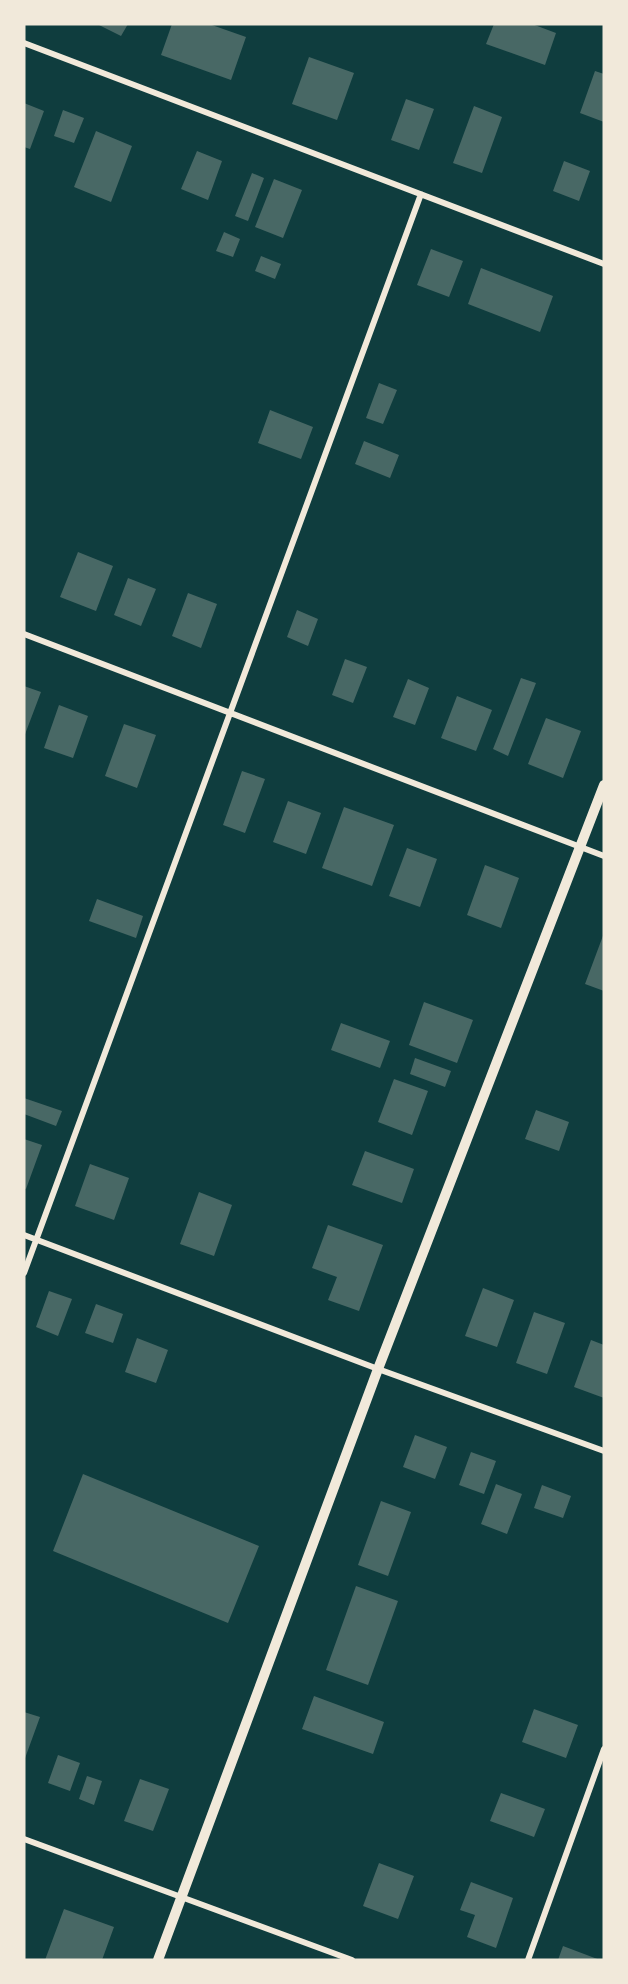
<svg xmlns="http://www.w3.org/2000/svg" width="628" height="1984" viewBox="0 0 628 1984" font-family="'DejaVu Sans',sans-serif">
  <style>
    .building { fill: #486865 }
    .lines { fill: none; stroke-linecap: round; stroke-linejoin: round }
    .minor { stroke: #f1e9da; stroke-width: 6 }
    .tertiary { stroke: #f1e9da; stroke-width: 10 }
  </style>
  <rect width="100%" height="100%" fill="#0f3d3e"/>
  <path class="building" d="M97,24H128L121,36Z
    M172,24H209L246,37L231,80L161,55Z
    M494,24H532L556,33L545,65L486,44Z
    M309,57L354,73L337,120L292,104Z
    M595,71L604,74V122L580,113Z
    M406,99L434,109L419,150L391,140Z
    M24,103L44,111L30,149L24,147Z
    M474,106L502,117L482,173L453,163Z
    M63,110L84,118L74,143L54,136Z
    M96,131L132,146L111,202L74,187Z
    M197,151L222,161L208,200L181,189Z
    M564,161L590,171L579,201L553,191Z
    M252,173L264,178L248,221L235,216Z
    M274,179L302,190L283,238L255,227Z
    M224,232L240,239L233,257L216,251Z
    M431,249L463,261L449,297L417,285Z
    M261,256L281,264L275,279L255,271Z
    M481,268L553,296L540,332L468,304Z
    M379,383L397,390L383,424L366,418Z
    M270,410L313,427L301,459L258,443Z
    M364,441L399,455L390,478L355,464Z
    M78,552L113,566L96,611L60,597Z
    M128,578L156,589L141,626L114,615Z
    M188,593L217,604L201,648L172,636Z
    M297,610L318,619L308,646L287,637Z
    M345,659L367,667L353,703L332,695Z
    M521,678L536,683L508,756L493,749Z
    M408,679L429,688L415,725L393,717Z
    M24,686L41,692L24,737Z
    M457,696L492,710L476,751L441,738Z
    M59,705L88,716L73,758L44,748Z
    M546,718L581,731L563,778L528,764Z
    M124,724L156,735L137,788L105,776Z
    M242,771L265,779L245,833L223,825Z
    M288,801L321,813L306,854L273,842Z
    M344,807L394,825L372,886L322,868Z
    M407,848L437,859L420,907L389,896Z
    M485,865L519,878L501,928L467,915Z
    M97,899L143,916L136,938L89,921Z
    M604,933V991L585,984Z
    M424,1002L473,1020L457,1063L409,1045Z
    M341,1023L390,1041L380,1068L331,1050Z
    M415,1058L451,1071L445,1087L410,1074Z
    M394,1079L428,1091L412,1135L378,1122Z
    M24,1098L62,1111L56,1126L24,1114Z
    M536,1110L569,1122L559,1151L525,1139Z
    M24,1139L42,1145L26,1189L24,1188Z
    M365,1151L414,1169L402,1203L352,1185Z
    M90,1164L129,1178L114,1220L75,1206Z
    M199,1192L232,1205L214,1256L180,1244Z
    M328,1225L383,1245L359,1311L328,1300L337,1277L312,1268Z
    M483,1288L514,1300L497,1347L465,1336Z
    M49,1291L72,1299L58,1336L36,1327Z
    M96,1304L123,1314L113,1343L85,1333Z
    M534,1312L565,1323L547,1374L516,1363Z
    M137,1338L168,1350L156,1383L125,1372Z
    M591,1340L604,1345V1398L574,1387Z
    M415,1435L447,1447L435,1479L403,1467Z
    M471,1452L496,1461L484,1494L459,1485Z
    M83,1474L259,1546L228,1623L53,1551Z
    M496,1484L522,1494L507,1534L481,1524Z
    M542,1485L571,1496L563,1518L534,1508Z
    M381,1501L411,1512L388,1576L358,1565Z
    M356,1586L398,1601L368,1685L326,1670Z
    M314,1696L384,1722L373,1754L302,1729Z
    M534,1709L578,1725L566,1758L522,1742Z
    M24,1712L40,1717L24,1761Z
    M58,1755L80,1763L70,1791L48,1783Z
    M87,1776L102,1781L94,1805L79,1799Z
    M140,1779L169,1789L153,1831L124,1821Z
    M501,1793L545,1809L534,1837L490,1821Z
    M379,1863L414,1876L398,1919L363,1906Z
    M471,1882L513,1898L496,1948L467,1937L475,1915L460,1910Z
    M64,1909L114,1927L102,1960H45Z
    M563,1946L600,1960H558Z"/>
  <g class="lines">
    <path class="minor" d="M24,43L604,264
      M24,634L604,856
      M24,1235L378,1369L604,1451
      M24,1273L421,194
      M24,1839L352,1960
      M528,1960L604,1749"/>
    <path class="tertiary" d="M158,1960L378,1369L604,785"/>
  </g>
  <rect width="628" height="1984" fill="none" stroke="#f1e9da" stroke-width="51"/>
</svg>
